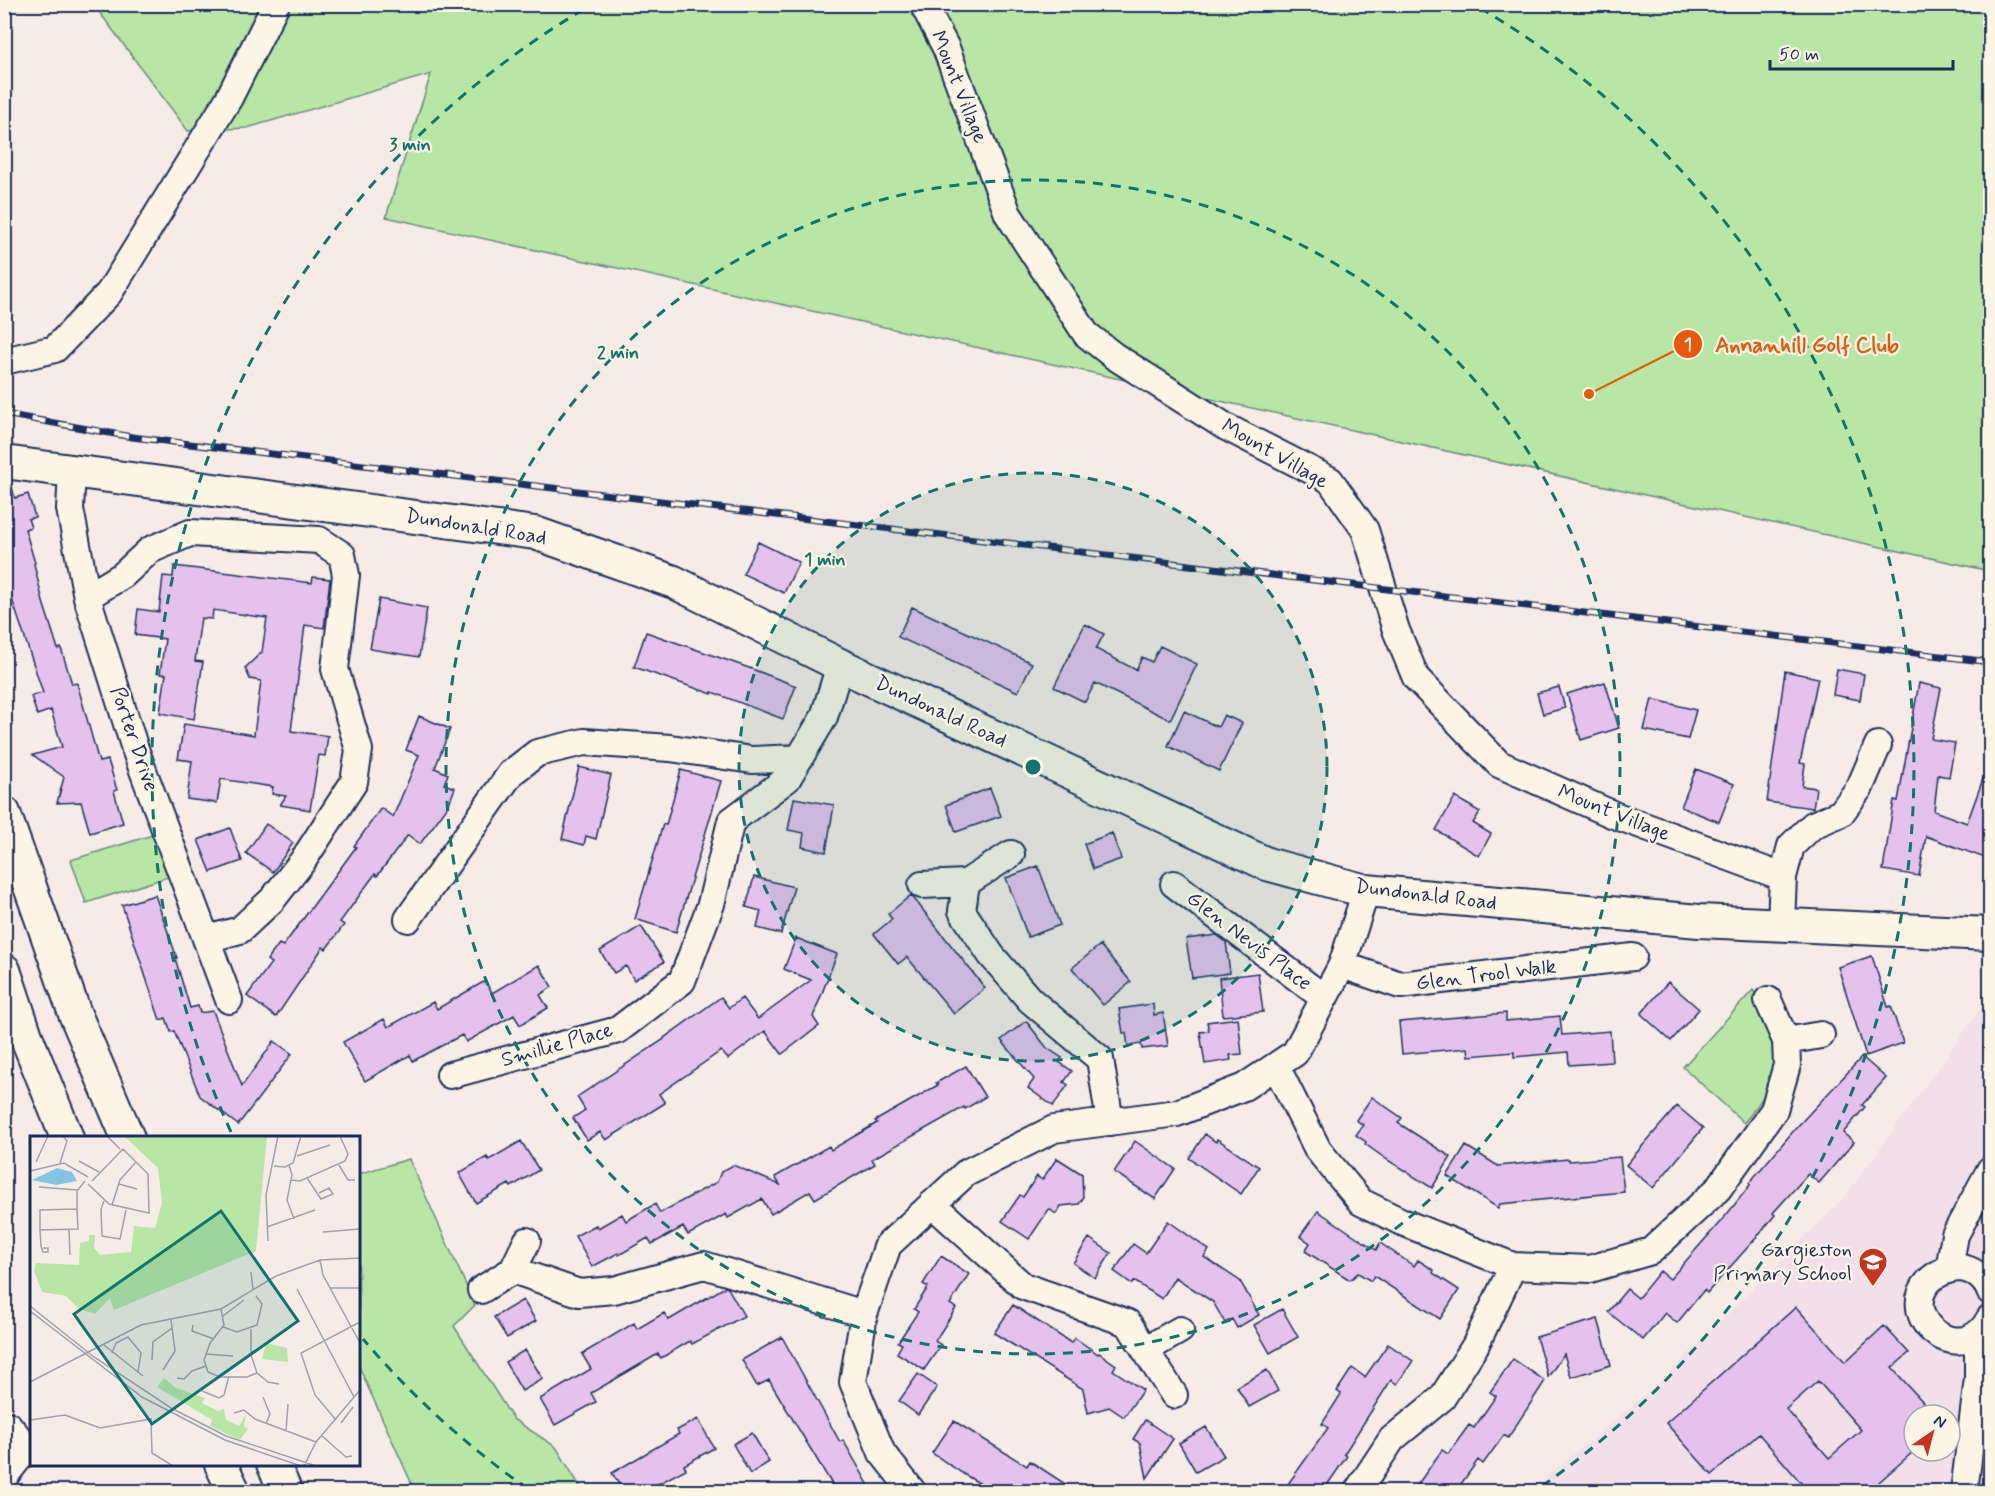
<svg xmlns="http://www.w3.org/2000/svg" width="1995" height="1496" viewBox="0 0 1995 1496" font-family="Mynerve,sans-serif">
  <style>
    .built { fill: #f2dfe9; fill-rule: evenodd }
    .green { fill: #b8e6a5; stroke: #6a8a82; stroke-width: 1.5 }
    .building { fill: #e5c2ed; stroke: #1b2f5e; stroke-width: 1.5; fill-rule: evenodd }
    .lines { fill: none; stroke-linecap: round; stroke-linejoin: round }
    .minor-casing { stroke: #1b2f5e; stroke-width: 30 }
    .major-casing { stroke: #1b2f5e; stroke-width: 36 }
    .minor { stroke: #fcf5e5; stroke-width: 26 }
    .major { stroke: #fcf5e5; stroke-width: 32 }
    .rail-casing { stroke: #1b2f5e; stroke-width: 7 }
    .rail { stroke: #fcf5e5; stroke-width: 4.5; stroke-dasharray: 14; stroke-linecap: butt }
    .ring { fill: none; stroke: #0f766e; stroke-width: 3; stroke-dasharray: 10 8 }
    .labels { text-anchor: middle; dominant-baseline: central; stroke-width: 4.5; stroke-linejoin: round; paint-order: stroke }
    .street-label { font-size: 21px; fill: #1b2f5e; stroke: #fcf5e5 }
    .poi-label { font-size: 21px; fill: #1b2f5e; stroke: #fcf5e5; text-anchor: end }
    .inset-road { fill: none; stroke: #9fa0b0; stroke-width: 1.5 }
    .view { fill: #0f766e; fill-opacity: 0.15; stroke: #0f766e; stroke-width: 3 }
    .inset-edge { fill: none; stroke: #1b2f5e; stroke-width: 3 }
    .centre { fill: #0f766e; stroke: #fcf5e5; stroke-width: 3 }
    .ring-label { font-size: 18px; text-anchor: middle; font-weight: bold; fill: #0f766e; stroke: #fcf5e5; stroke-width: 4.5; stroke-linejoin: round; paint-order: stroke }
    .leader { fill: none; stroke: #e8590c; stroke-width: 2 }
    .callout-dot { fill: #e8590c; stroke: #fcf5e5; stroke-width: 2 }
    .mark-label { font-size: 18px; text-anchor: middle; font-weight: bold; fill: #fff }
    .callout-label { font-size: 22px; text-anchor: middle; font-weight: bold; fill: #e8590c; stroke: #fcf5e5; stroke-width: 4.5; stroke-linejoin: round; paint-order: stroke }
  </style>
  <rect width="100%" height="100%" fill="#f7ebe7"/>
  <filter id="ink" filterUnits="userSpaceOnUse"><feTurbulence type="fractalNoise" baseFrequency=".0167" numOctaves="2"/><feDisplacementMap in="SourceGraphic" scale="12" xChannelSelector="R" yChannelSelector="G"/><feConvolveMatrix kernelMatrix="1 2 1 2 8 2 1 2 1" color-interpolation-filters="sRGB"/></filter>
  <g filter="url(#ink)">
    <path class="built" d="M1990,996V1491L1529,1492L1663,1380L1847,1194ZM1914,1415H1950V1451H1914Z"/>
    <path class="green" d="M94,5H1990V571L386,217L431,74L247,128L188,131Z
      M156,834L171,876L86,903L71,860Z
      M1753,990C1769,1015 1782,1050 1771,1079C1766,1096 1754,1110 1744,1123L1683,1067Z
      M409,1159L475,1305L454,1326L513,1419L556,1447L583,1491H415L359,1367L358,1174Z"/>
    <path class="building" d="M4,480L10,481L15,498L28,494L35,517L28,519L31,527L25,529L35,563L34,564L43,602L58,649L61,648L72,684L77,683L99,762L108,760L117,790L114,791L123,823L90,833L81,802L57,803L64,777L33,755L62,747L51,710L37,715L31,696L43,693L4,575Z
      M758,542L799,562L784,593L743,574Z
      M174,566L312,583L313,577L330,579L324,628L305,625L291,731L328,736L325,756L319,755L310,810L280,805L286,796L272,794L273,787L221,779L217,803L187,799L192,761L178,759L184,724L254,735L261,681L250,679L245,668L262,652L267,618L213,610L212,619L201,618L195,661L203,662L194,719L160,713L166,674H160L165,639L135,635L138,609L159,612L163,576L173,577Z
      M379,599L427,608L419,657L370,649Z
      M912,607L1032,663L1018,692L898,637Z
      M1085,624L1104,634L1096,649L1136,670L1142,657L1152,662L1160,646L1197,664L1170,720L1095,683L1085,702L1054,687Z
      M646,632L752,669L796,686L783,719L712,692V694L634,667Z
      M1837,669L1864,674L1860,700L1833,695Z
      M1785,671L1818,678L1800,763L1805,764L1802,786L1816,788L1813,808L1767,802Z
      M1605,682L1619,728L1581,740L1567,694Z
      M1919,683L1941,688L1931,739L1955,743L1949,777L1938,775L1934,811L1967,823L1988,765H1990V860L1926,836L1919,876L1883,870L1894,800L1898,801Z
      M1559,687L1565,708L1543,714L1537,693Z
      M1652,699L1696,710L1688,739L1644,730Z
      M1184,711L1218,727L1224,715L1242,723L1219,771L1168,746Z
      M419,716L450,729L435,768L448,774L444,784L455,788L448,806L420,844L408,835L377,876L375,874L340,922L344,925L326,949L323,947L276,1017L247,996L271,963L267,960L279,944L283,946L309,911L356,847L354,846L381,808L393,817L419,755L406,750Z
      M579,767L611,775L596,839L586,836L584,845L562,839Z
      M1696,769L1734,784L1719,822L1681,807Z
      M681,770L721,781L676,932L635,919L663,824L666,825Z
      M990,788L1001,816L956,832L946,805Z
      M1455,797L1480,812L1473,823L1491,834L1479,856L1436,830Z
      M794,798L834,805L826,852L802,847L804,833L788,830Z
      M266,824L293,843L273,872L246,853Z
      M230,828L242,861L211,872L198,840Z
      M1112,833L1121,859L1093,869L1084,844Z
      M1038,866L1060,925L1028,937L1006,878Z
      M754,877L794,887L781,934L757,928L761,911L746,907Z
      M155,895L177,958H175L190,1008L198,1006L200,1013L213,1011L242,1086L274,1041L292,1054L238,1125L200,1096L174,1031L171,1032L166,1018L160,1020L122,905Z
      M911,895L985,988L954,1014L907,957L898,964L874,934L892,919L888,914Z
      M641,926L664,962L634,980L626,966L614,973L600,951Z
      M1217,935L1226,942L1230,973L1192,978L1186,939Z
      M796,938L837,954L813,1017L819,1026L782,1054L765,1031L728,1059L721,1051L659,1094L665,1103L606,1140L600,1132L587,1140L573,1118L585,1110L577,1097L664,1039V1038L721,997L729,1008L742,998L758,1019L811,980L784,969Z
      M1100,945L1131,982L1103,1005L1072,968Z
      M1872,956L1888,1007L1891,1006L1903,1043L1866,1056L1838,967Z
      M539,965L552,987L540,995L548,1008L520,1025L514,1015L466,1042L462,1035L413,1061L410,1055L365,1081L343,1042L384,1019L388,1027L433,1002L437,1009L485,981L492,993Z
      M1258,973L1263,1012L1223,1016L1219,978Z
      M1668,982L1699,1009L1671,1041L1641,1014Z
      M1153,1004L1154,1015L1163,1013L1168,1046L1142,1049L1141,1044L1128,1046L1126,1033H1123L1119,1009Z
      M1506,1013V1021L1560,1016L1562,1035L1610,1031L1612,1062L1569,1065L1568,1052L1514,1057V1052L1469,1056L1468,1048L1402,1054L1399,1022Z
      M1238,1018L1242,1054L1230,1055L1231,1060L1205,1064L1200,1032L1209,1031L1207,1022Z
      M1026,1021L1047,1048L1062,1058L1059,1062L1072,1071L1064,1082L1068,1085L1053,1106L1028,1088L1034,1079L1001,1040Z
      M1862,1057L1886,1078L1862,1105L1865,1107L1843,1133L1854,1142L1819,1183L1808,1174L1773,1213L1775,1215L1756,1238L1707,1293L1704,1290L1677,1323L1665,1313L1643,1340L1608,1312L1627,1289L1638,1298L1660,1271L1670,1279L1728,1213L1750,1185L1749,1183L1796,1128Z
      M966,1066L985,1097L965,1109L964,1107L872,1159L875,1164L815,1199L810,1191L771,1214L762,1199L728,1218L726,1214L688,1235L683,1227L652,1244L648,1238L619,1255L618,1253L592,1267L575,1236L596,1225L598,1228L622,1214L626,1221L655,1204L660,1213L717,1182L721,1172L733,1165L780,1185L775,1177L829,1146L831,1150L877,1123L875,1121L938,1085L936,1083Z
      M1372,1097L1402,1118L1398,1123L1451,1157L1432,1188L1386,1159L1365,1144L1366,1142L1356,1135L1363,1125L1356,1120Z
      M1677,1106L1703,1128L1653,1188L1626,1165Z
      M1205,1134L1216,1142L1217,1139L1259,1167L1241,1194L1189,1158Z
      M521,1141L539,1170L511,1187L509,1184L476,1203L459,1173L487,1157L489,1160Z
      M1135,1141L1175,1169L1155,1199L1114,1172Z
      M1466,1146L1498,1166L1568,1159L1569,1161L1620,1157L1624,1192L1500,1204L1498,1208L1447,1176Z
      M1057,1158L1082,1174L1083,1198L1079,1204L1061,1206L1056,1214L1049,1209L1029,1239L1002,1221L1020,1195L1023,1197L1037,1176L1042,1180Z
      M1318,1211L1376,1250L1380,1243L1414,1266L1418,1260L1434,1270L1433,1273L1459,1290L1440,1319L1374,1276L1371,1281L1358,1273L1350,1280L1305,1251L1310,1243L1300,1236Z
      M1168,1221L1209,1250L1204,1257L1240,1281L1259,1315L1237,1328L1232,1319L1225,1323L1213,1302L1175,1277L1162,1299L1134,1281L1132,1284L1114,1271L1133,1244L1146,1253Z
      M1089,1238L1111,1253L1095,1278L1073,1263Z
      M941,1256L969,1274L950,1304L956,1308L935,1341L941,1345L924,1370L897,1353L902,1344L898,1342L918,1312L914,1309L928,1287L923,1284Z
      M725,1287L728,1288L744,1316L692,1344L690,1341L661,1358L658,1354L624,1374L591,1393L596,1402L555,1425L540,1399L591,1369L582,1354L634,1323L637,1329L664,1313L669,1320Z
      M523,1300L536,1321L507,1338L494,1317Z
      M1013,1305L1071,1343L1075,1338L1098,1354L1099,1353L1116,1365L1113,1370L1143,1390L1124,1417L1109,1407L1088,1413L1083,1389L994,1333Z
      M1796,1307L1845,1362L1884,1326L1909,1353L1892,1368L1935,1415H1914V1451L1879,1482L1887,1491H1808L1759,1434L1712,1475L1666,1423ZM1818,1381L1861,1430L1829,1458L1786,1409Z
      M1282,1309L1298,1337L1270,1353L1254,1325Z
      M1598,1319L1611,1365L1571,1377L1564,1354L1548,1377L1536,1337Z
      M782,1337L840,1442L843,1440L872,1491H836L769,1380L757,1386L742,1360Z
      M1388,1344L1413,1361L1397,1384L1391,1380L1344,1454L1347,1456L1323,1491H1283L1328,1428L1322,1424L1341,1394L1337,1391L1352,1368L1365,1377Z
      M525,1350L543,1379L522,1391L505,1362Z
      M1513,1359L1545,1381L1508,1438L1504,1435L1483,1464L1478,1460L1456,1491H1413L1442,1450L1448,1454L1469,1425L1474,1428L1496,1396L1490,1392Z
      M1267,1370L1278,1391L1249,1407L1237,1387Z
      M918,1374L937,1387L918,1415L899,1401Z
      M698,1419L714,1448L684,1465L686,1469L645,1491H623L612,1473L679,1434L677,1430Z
      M1145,1420L1173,1439L1147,1478L1140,1443L1133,1439Z
      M954,1421L1027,1466L1030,1461L1076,1491H993L965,1475L932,1453Z
      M1206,1427L1224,1456L1196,1472L1179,1443Z
      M752,1433L769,1462L750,1474L733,1444Z"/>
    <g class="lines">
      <g class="minor-casing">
        <path id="minor" d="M923,4L946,48L1008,214L1086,334L1114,356L1226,427L1330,480L1365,530L1396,630L1416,678L1499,764L1614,815L1783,877
          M4,361L55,349L109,293L229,98L276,4
          M72,472L70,509L87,597L135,749L229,1000
          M87,597L123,575L150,550L190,533L319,540L342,555L346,575L335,669L359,750L354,782L302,862L272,900L240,930L207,939
          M1011,854L966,883L962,911L991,955L1030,1000L1100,1059L1110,1122
          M1174,884L1324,998
          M922,885L966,883
          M408,919L511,773L537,753L584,742L670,748L752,760L800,758
          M1781,923L1783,877L1791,846L1813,825L1841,813L1860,787L1878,745
          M1342,965L1400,985L1633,957
          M1786,1041L1821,1035
          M1276,1066L1318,1150L1361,1202L1402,1222L1513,1266L1590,1269L1651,1251L1718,1189L1774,1110L1787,1065L1786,1041L1768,1000
          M450,1075L618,1030L682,981L711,904L731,821L787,779L824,717L840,665
          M932,1204L1023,1286L1128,1323L1174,1395
          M527,1241L513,1270L579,1293L614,1290L704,1265L864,1314
          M1949,1269L1955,1235L1990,1170
          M481,1290L513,1270
          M1990,1291C1985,1278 1972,1268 1958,1268C1947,1269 1937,1273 1929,1281C1895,1319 1963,1371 1990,1318
          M1145,1350L1180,1330
          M4,1424L9,1426L27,1448L4,1477
          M913,1492L882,1453L853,1382L864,1314L888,1245L966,1173L1054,1129L1177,1113L1244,1087L1295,1053L1342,965L1366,891
          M1357,1492L1392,1439L1442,1398L1475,1346L1513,1266
          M1964,1492L1978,1378V1335"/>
      </g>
      <g class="major-casing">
        <path id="major" d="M4,462L535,533L674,582L840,665L1267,864L1366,891L1699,921L1990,934
          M4,813L75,1014L128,1138
          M4,970L26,1036L67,1138
          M221,1464L234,1492
          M273,1464L286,1492"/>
      </g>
      <use href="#minor" class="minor"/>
      <use href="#major" class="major"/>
      <g class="rail-casing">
        <path id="rail" d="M4,414L132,437L1990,662"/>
      </g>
      <use href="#rail" class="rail"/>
    </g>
  </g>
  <circle cx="1033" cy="767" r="294" fill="#0f766e" fill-opacity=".12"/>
  <g class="ring">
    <circle cx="1033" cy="767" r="294"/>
    <circle cx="1033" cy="767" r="587"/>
    <path d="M528 1489A881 881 0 0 1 363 1339M231 1132A881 881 0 0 1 586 8M1480 8A881 881 0 0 1 1538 1489"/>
  </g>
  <defs>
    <g id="school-pin" transform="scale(1.5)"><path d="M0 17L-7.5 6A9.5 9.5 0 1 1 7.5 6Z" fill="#c8321e" stroke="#fcf5e5"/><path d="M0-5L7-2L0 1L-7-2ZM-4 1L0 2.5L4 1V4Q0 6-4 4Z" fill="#fff"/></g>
  </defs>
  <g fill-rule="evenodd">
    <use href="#school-pin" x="1873" y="1262"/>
  </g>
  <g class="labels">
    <g class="street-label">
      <text transform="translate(959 87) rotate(68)">Mount Village</text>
      <text transform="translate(1275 454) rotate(30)">Mount Village</text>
      <text transform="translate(476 527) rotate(9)">Dundonald Road</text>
      <text transform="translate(941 712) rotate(25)">Dundonald Road</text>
      <text transform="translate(134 739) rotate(71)">Porter Drive</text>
      <text transform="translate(1614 813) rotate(22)">Mount Village</text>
      <text transform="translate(1426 895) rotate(7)">Dundonald Road</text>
      <text transform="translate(1249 941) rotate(37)">Glen Nevis Place</text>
      <text transform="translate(1486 975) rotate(-7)">Glen Trool Walk</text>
      <text transform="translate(557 1045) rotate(-16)">Smillie Place</text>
    </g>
    <g class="poi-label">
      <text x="1852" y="1250">Gargieston<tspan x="1852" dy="24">Primary School</tspan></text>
    </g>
  </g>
  <g transform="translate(30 1136)">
    <rect width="330" height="330" fill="#f7ebe7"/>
    <path d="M94,0H237L226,115L84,174L80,162L65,178L49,173L36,160L12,156L4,135L6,127L49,129L50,107L59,105V99H65L64,112L70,119L101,116L104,90L125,92L132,67L128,32ZM236,207L257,212L258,226L232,223ZM134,242L146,252L175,262L172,267L188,275L194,273L196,284L209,290L216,278L214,290L218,293L210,304L180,290L182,284L127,251Z" fill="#b8e6a5"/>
    <path d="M27,32L42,36L47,45L26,49L2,44Z" fill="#83c4e4"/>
    <path class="inset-road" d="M77,0L90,13M267,20L300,9M49,25L69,36M6,26L18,0M30,27L37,5L33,0M259,29L262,39L257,64L264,83M309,29L318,44H325M244,30L255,31L263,27L271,0M0,35L34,27L58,41M277,42L291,63L303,58L299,52L289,57M261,44L270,45L315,25L318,18L310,0M58,48L79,68L119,77L118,38L93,13L62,45M89,48L107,53M9,51L47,54M74,65L71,73L72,100L90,103L96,74M82,69L90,44L106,26M47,73V55L55,45M237,91L285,74M10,94L48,93L47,73L10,74V94L11,110L13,116H18V112H13M39,94L40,119M293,96L330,93M238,105L236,59L248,0M290,124L293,139L330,207M221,136L223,154M300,152H330M267,153L324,261M0,170L64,221L141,272L196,300L286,330M191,173L194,189L180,207L174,224L178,236L190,241H217L227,237L221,219V193M0,175L112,261L195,304L271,330M193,180L214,164M163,189L162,195L184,203M193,191L207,196L227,189L232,168L226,160M74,209L113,240M82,217L86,207L98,201L111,217L108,236M175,218L203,220M122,224L123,206L142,192M133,234L145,215L141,184M227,237L238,246L249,248M147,242L154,243L162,235L176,230M0,246L111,189L191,173L246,140L290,124L330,122M172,255L189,262L194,259L199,240M233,261L240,278L236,288M204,277L214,274L225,283L286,306M0,284L35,279L70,292L121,283L122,317L143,330M306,284L285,259L271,217L330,186M311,287L323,271M256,295L258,268M292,300L316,321L322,320M274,330L286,306L330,254"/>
    <path class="view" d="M191,75L268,185L122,288L44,178Z"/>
    <rect width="330" height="330" class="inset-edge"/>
  </g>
  <circle cx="1033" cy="767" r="9" class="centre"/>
  <g class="ring-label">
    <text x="410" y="150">3 min</text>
    <text x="618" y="358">2 min</text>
    <text x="825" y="565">1 min</text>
  </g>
  <path class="leader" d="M1589 394L1688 344"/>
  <g class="callout-dot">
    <circle cx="1589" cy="394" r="6"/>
    <circle cx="1688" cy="344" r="15"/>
  </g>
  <g class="mark-label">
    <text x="1688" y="350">1</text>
  </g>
  <g class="callout-label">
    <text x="1807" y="352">Annanhill Golf Club</text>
  </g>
  <rect width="1995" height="1496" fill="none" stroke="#fcf5e5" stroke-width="24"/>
  <rect x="12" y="12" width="1971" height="1472" fill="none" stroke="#1b2f5e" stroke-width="2" filter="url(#ink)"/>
  <g transform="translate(1932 1433) rotate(35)"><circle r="28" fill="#fcf5e5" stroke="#a2a6af" stroke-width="1.5"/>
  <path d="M0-4.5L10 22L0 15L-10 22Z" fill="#c8321e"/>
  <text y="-9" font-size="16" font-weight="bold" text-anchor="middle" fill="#1b2f5e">N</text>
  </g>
  <path d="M1770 60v9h183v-9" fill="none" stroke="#1b2f5e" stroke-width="3"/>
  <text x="1779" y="60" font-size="18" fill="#1b2f5e" stroke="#fcf5e5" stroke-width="4.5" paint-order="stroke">50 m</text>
</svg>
